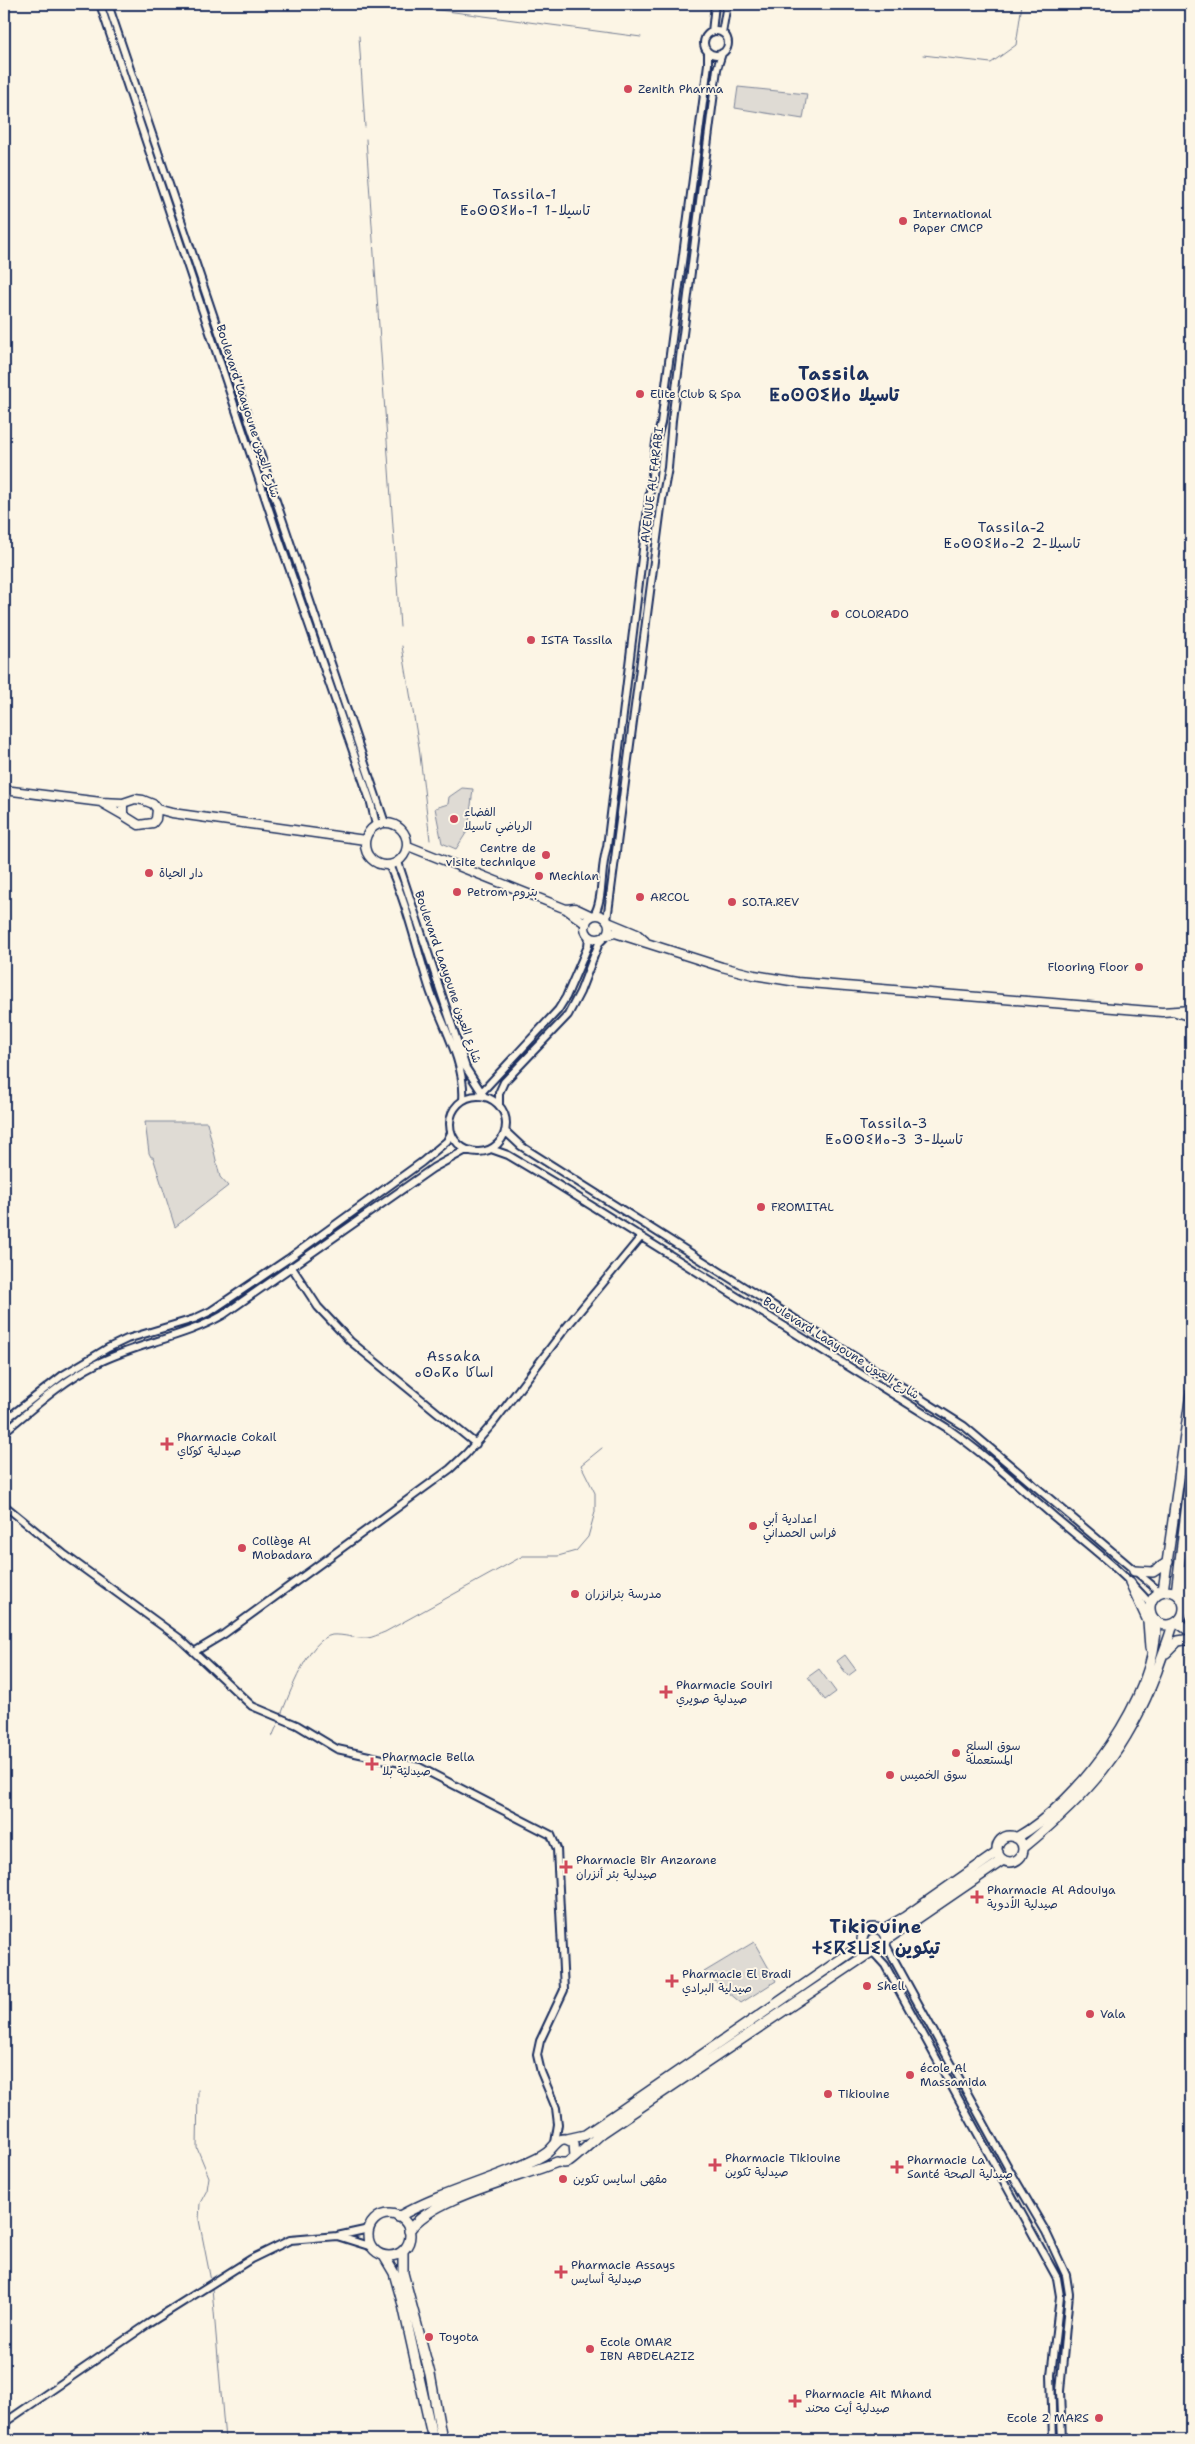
<svg xmlns="http://www.w3.org/2000/svg" width="1195" height="2444" viewBox="0 0 1195 2444" font-family="'Shantell Sans','Playpen Sans Arabic','Noto Sans Tifinagh',sans-serif">
  <style>
    .green { fill: #dfdbd4; stroke: #7d8599 }
    .lines { fill: none; stroke-linecap: round; stroke-linejoin: round }
    .stream { stroke: #767f94; stroke-width: 1 }
    .tertiary-casing { stroke: #1b2f5e; stroke-width: 10 }
    .primary-casing { stroke: #1b2f5e; stroke-width: 11 }
    .trunk-casing { stroke: #1b2f5e; stroke-width: 12 }
    .tertiary { stroke: #fcf5e5; stroke-width: 6 }
    .primary { stroke: #fcf5e5; stroke-width: 8 }
    .trunk { stroke: #fcf5e5; stroke-width: 9 }
    .poi-dot { fill: #d1495b; stroke: #fcf5e5; stroke-width: 2 }
    .labels { text-anchor: middle; dominant-baseline: central; stroke-width: 4; stroke-linejoin: round; paint-order: stroke }
    .poi-label { font-size: 12px; fill: #1b2f5e; stroke: #fcf5e5; text-anchor: start }
    .street-label { font-size: 12px; fill: #1b2f5e; stroke: #fcf5e5 }
    .neighbourhood-label { font-size: 14px; letter-spacing: 1px; fill: #1b2f5e; stroke: #fcf5e5 }
    .district-label { font-size: 18px; font-weight: bold; letter-spacing: 1px; fill: #1b2f5e; stroke: #fcf5e5 }
  </style>
  <rect width="100%" height="100%" fill="#fcf5e5"/>
  <filter id="ink" filterUnits="userSpaceOnUse"><feTurbulence type="fractalNoise" baseFrequency=".02" numOctaves="2"/><feDisplacementMap in="SourceGraphic" scale="10" xChannelSelector="R" yChannelSelector="G"/><feConvolveMatrix kernelMatrix="1 2 1 2 8 2 1 2 1" color-interpolation-filters="sRGB"/></filter>
  <g filter="url(#ink)">
    <path class="green" d="M738,87L807,94L803,119L735,108Z
      M462,788L473,789L468,830L456,849L442,843L435,808L448,804L449,797Z
      M145,1122H207L220,1177L228,1186L175,1227L153,1157H151L149,1153Z
      M845,1655L856,1670L848,1676L837,1661Z
      M819,1669L836,1692L825,1700L808,1677Z
      M754,1942L776,1981L741,2003L704,1972Z"/>
    <g class="lines">
      <path class="stream" d="M409,6L641,37
        M359,36L365,127
        M923,55L991,63L1016,45L1022,4
        M366,139L400,627
        M402,646L419,747L430,840
        M281,1715C289,1695 309,1639 332,1635C344,1634 355,1639 367,1638C372,1638 379,1634 385,1632L523,1556H558L576,1551L588,1537L595,1512V1493L581,1465L602,1448
        M272,1737L279,1721
        M198,2090L197,2148L209,2177L207,2190L200,2203L199,2220L211,2281
        M212,2288L225,2440"/>
      <g class="tertiary-casing">
        <path id="tertiary" d="M100,4L276,530L371,803L376,825
          M108,4L385,823
          M704 43a12 12 0 1 1 24 0a12 12 0 1 1-24 0Z
          M712,32L715,4
          M722,33L727,4
          M398,862L466,1068L484,1096
          M389,865C408,906 417,951 431,993C443,1025 466,1066 463,1100
          M594,915C604,899 600,868 607,847L656,442L661,423L708,64V52
          M607,920L662,500L668,468L672,420L717,69L722,53
          M479,1095L558,1010L566,997L588,946L589,936
          M450 1124a28 28 0 1 1 56 0a28 28 0 1 1-56 0Z
          M499,1105V1093L504,1082L568,1015L580,992L599,943L604,938
          M505,1131L521,1146L964,1426L1160,1592
          M491,1149L508,1155L555,1183L947,1428C986,1455 1021,1488 1057,1519C1089,1546 1124,1572 1151,1605
          M291,1266L318,1307L350,1341L476,1444
          M4,1421L63,1375L108,1348L127,1339L194,1319L211,1311L288,1259L422,1162L447,1141L451,1133
          M4,1432C33,1408 62,1381 96,1364C137,1343 183,1338 223,1315L433,1168L466,1150
          M4,1505L65,1555L179,1638L252,1706L297,1725L337,1749L419,1767L551,1835L557,1849L564,1990L540,2041L537,2055L541,2072L556,2108L558,2124L555,2143
          M194,1652L224,1634L450,1469L466,1454L494,1422L564,1330L641,1237
          M886,1945L1009,2169L1046,2232L1066,2275L1069,2294L1060,2391L1062,2440
          M874,1953L885,1965L1057,2278L1060,2296L1051,2375L1053,2440
          M337,2236L372,2247
          M4,2423L148,2324L251,2259L290,2240L337,2236L369,2229"/>
      </g>
      <g class="primary-casing">
        <path id="primary" d="M4,790L101,802L123,803L135,799L143,800L153,804L157,809L172,813L365,840
          M102,803L123,815
          M123,803V815L139,825L153,823L156,819L157,809
          M365 844a21 21 0 1 1 42 0a21 21 0 1 1-42 0Z
          M408,846L566,909L586,924
          M566,909L575,908L592,916
          M585 927a12 12 0 1 1 24 0a12 12 0 1 1-24 0Z
          M608,922L637,934L645,941
          M607,935L615,933L722,967L754,975L797,982L1162,1012L1191,1010
          M1176,1012L1191,1017"/>
      </g>
      <g class="trunk-casing">
        <path id="trunk" d="M1182,1570L1185,1590L1191,1603
          M1134,1571L1153,1572L1168,1562
          M1130,1582L1148,1621L1150,1648
          M1150 1608a17 17 0 1 1 34 0a17 17 0 1 1-34 0Z
          M1163,1591L1191,1393
          M1176,1593L1191,1471
          M1177,1622L1191,1632
          M1166,1653L1178,1641L1191,1639
          M997 1849a13 13 0 1 1 26 0a13 13 0 1 1-26 0Z
          M1016,1838C1080,1802 1158,1697 1156,1621
          M1023,1848C1088,1795 1127,1751 1157,1671C1162,1655 1169,1640 1173,1624
          M862 1940a12 12 0 1 1 24 0a12 12 0 1 1-24 0Z
          M882,1930L905,1917L998,1852
          M886,1940L1003,1860
          M567,2139L585,2135L619,2112L863,1944
          M368 2235a21 21 0 1 1 42 0a21 21 0 1 1-42 0Z
          M398,2217C438,2194 482,2183 523,2165C531,2161 544,2157 550,2150C557,2142 563,2133 574,2144L575,2156
          M409,2231C431,2197 519,2178 557,2162C561,2163 565,2164 569,2162C573,2160 595,2139 602,2133L871,1952
          M403,2251V2273L430,2374L442,2440
          M384,2256L394,2273L403,2305L433,2440"/>
      </g>
      <use href="#tertiary" class="tertiary"/>
      <use href="#primary" class="primary"/>
      <use href="#trunk" class="trunk"/>
    </g>
  </g>
  <g class="poi-dot">
    <circle cx="628" cy="89" r="5"/>
    <circle cx="903" cy="221" r="5"/>
    <circle cx="640" cy="394" r="5"/>
    <circle cx="835" cy="614" r="5"/>
    <circle cx="531" cy="640" r="5"/>
    <circle cx="454" cy="819" r="5"/>
    <circle cx="546" cy="855" r="5"/>
    <circle cx="149" cy="873" r="5"/>
    <circle cx="539" cy="876" r="5"/>
    <circle cx="457" cy="892" r="5"/>
    <circle cx="640" cy="897" r="5"/>
    <circle cx="732" cy="902" r="5"/>
    <circle cx="1139" cy="967" r="5"/>
    <circle cx="761" cy="1207" r="5"/>
    <path d="M164.5 1436.5h5v5h5v5h-5v5h-5v-5h-5v-5h5z"/>
    <circle cx="753" cy="1526" r="5"/>
    <circle cx="242" cy="1548" r="5"/>
    <circle cx="575" cy="1594" r="5"/>
    <path d="M663.5 1684.5h5v5h5v5h-5v5h-5v-5h-5v-5h5z"/>
    <circle cx="956" cy="1753" r="5"/>
    <path d="M369.5 1756.5h5v5h5v5h-5v5h-5v-5h-5v-5h5z"/>
    <circle cx="890" cy="1775" r="5"/>
    <path d="M563.5 1859.5h5v5h5v5h-5v5h-5v-5h-5v-5h5z"/>
    <path d="M974.5 1889.5h5v5h5v5h-5v5h-5v-5h-5v-5h5z"/>
    <path d="M669.5 1973.5h5v5h5v5h-5v5h-5v-5h-5v-5h5z"/>
    <circle cx="867" cy="1986" r="5"/>
    <circle cx="1090" cy="2014" r="5"/>
    <circle cx="910" cy="2075" r="5"/>
    <circle cx="828" cy="2094" r="5"/>
    <path d="M712.5 2157.5h5v5h5v5h-5v5h-5v-5h-5v-5h5z"/>
    <path d="M894.5 2159.5h5v5h5v5h-5v5h-5v-5h-5v-5h5z"/>
    <circle cx="563" cy="2179" r="5"/>
    <path d="M558.5 2264.5h5v5h5v5h-5v5h-5v-5h-5v-5h5z"/>
    <circle cx="429" cy="2337" r="5"/>
    <circle cx="590" cy="2349" r="5"/>
    <path d="M792.5 2393.5h5v5h5v5h-5v5h-5v-5h-5v-5h5z"/>
    <circle cx="1099" cy="2418" r="5"/>
  </g>
  <g class="labels">
    <g class="poi-label">
      <text x="638" y="89">Zenith Pharma</text>
      <text x="913" y="214">International<tspan x="913" dy="14">Paper CMCP</tspan></text>
      <text x="650" y="394">Elite Club &amp; Spa</text>
      <text x="845" y="614">COLORADO</text>
      <text x="541" y="640">ISTA Tassila</text>
      <text x="464" y="812">الفضاء<tspan x="464" dy="14">الرياضي تاسيلا</tspan></text>
      <text x="536" y="848" text-anchor="end">Centre de<tspan x="536" dy="14">visite technique</tspan></text>
      <text x="159" y="873">دار الحياة</text>
      <text x="549" y="876">Mechlan</text>
      <text x="467" y="892">Petrom بتروم</text>
      <text x="650" y="897">ARCOL</text>
      <text x="742" y="902">SO.TA.REV</text>
      <text x="1129" y="967" text-anchor="end">Flooring Floor</text>
      <text x="771" y="1207">FROMITAL</text>
      <text x="177" y="1437">Pharmacie Cokail<tspan x="177" dy="14">صيدلية كوكاي</tspan></text>
      <text x="763" y="1519">اعدادية أبي<tspan x="763" dy="14">فراس الحمداني</tspan></text>
      <text x="252" y="1541">Collège Al<tspan x="252" dy="14">Mobadara</tspan></text>
      <text x="585" y="1594">مدرسة بئرانزران</text>
      <text x="676" y="1685">Pharmacie Souiri<tspan x="676" dy="14">صيدلية صويري</tspan></text>
      <text x="966" y="1746">سوق السلع<tspan x="966" dy="14">المستعملة</tspan></text>
      <text x="382" y="1757">Pharmacie Bella<tspan x="382" dy="14">صيدلية بلا</tspan></text>
      <text x="900" y="1775">سوق الخميس</text>
      <text x="576" y="1860">Pharmacie Bir Anzarane<tspan x="576" dy="14">صيدلية بئر أنزران</tspan></text>
      <text x="987" y="1890">Pharmacie Al Adouiya<tspan x="987" dy="14">صيدلية الأدوية</tspan></text>
      <text x="682" y="1974">Pharmacie El Bradi<tspan x="682" dy="14">صيدلية البرادي</tspan></text>
      <text x="877" y="1986">Shell</text>
      <text x="1100" y="2014">Vala</text>
      <text x="920" y="2068">école Al<tspan x="920" dy="14">Massamida</tspan></text>
      <text x="838" y="2094">Tikiouine</text>
      <text x="725" y="2158">Pharmacie Tikiouine<tspan x="725" dy="14">صيدلية تكوين</tspan></text>
      <text x="907" y="2160">Pharmacie La<tspan x="907" dy="14">Santé صيدلية الصحة</tspan></text>
      <text x="573" y="2179">مقهى اسايس تكوين</text>
      <text x="571" y="2265">Pharmacie Assays<tspan x="571" dy="14">صيدلية أسايس</tspan></text>
      <text x="439" y="2337">Toyota</text>
      <text x="600" y="2342">Ecole OMAR<tspan x="600" dy="14">IBN ABDELAZIZ</tspan></text>
      <text x="805" y="2394">Pharmacie Ait Mhand<tspan x="805" dy="14">صيدلية أيت محند</tspan></text>
      <text x="1089" y="2418" text-anchor="end">Ecole 2 MARS</text>
    </g>
    <g class="street-label">
      <text transform="translate(248 411) rotate(72)">Boulevard Laayoune شارع العيون</text>
      <text transform="translate(652 485) rotate(-83)">AVENUE AL FARABI</text>
      <text transform="translate(448 977) rotate(71)">Boulevard Laayoune شارع العيون</text>
      <text transform="translate(841 1348) rotate(32)">Boulevard Laayoune شارع العيون</text>
    </g>
    <g class="neighbourhood-label">
      <text x="525" y="194">Tassila-1<tspan x="525" dy="16">ⵟⴰⵙⵙⵉⵍⴰ-1 1-تاسيلا</tspan></text>
      <text x="1012" y="527">Tassila-2<tspan x="1012" dy="16">ⵟⴰⵙⵙⵉⵍⴰ-2 2-تاسيلا</tspan></text>
      <text x="894" y="1123">Tassila-3<tspan x="894" dy="16">ⵟⴰⵙⵙⵉⵍⴰ-3 3-تاسيلا</tspan></text>
      <text x="454" y="1356">Assaka<tspan x="454" dy="16">ⴰⵙⴰⴽⴰ اساكا</tspan></text>
    </g>
    <g class="district-label">
      <text x="834" y="374">Tassila<tspan x="834" dy="21">ⵟⴰⵙⵙⵉⵍⴰ تاسيلا</tspan></text>
      <text x="876" y="1927">Tikiouine<tspan x="876" dy="21">ⵜⵉⴽⵉⵡⵉⵏ تيكوين</tspan></text>
    </g>
  </g>
  <rect width="1195" height="2444" fill="none" stroke="#fcf5e5" stroke-width="20"/>
  <rect x="10" y="10" width="1175" height="2424" fill="none" stroke="#1b2f5e" stroke-width="2" filter="url(#ink)"/>
</svg>
